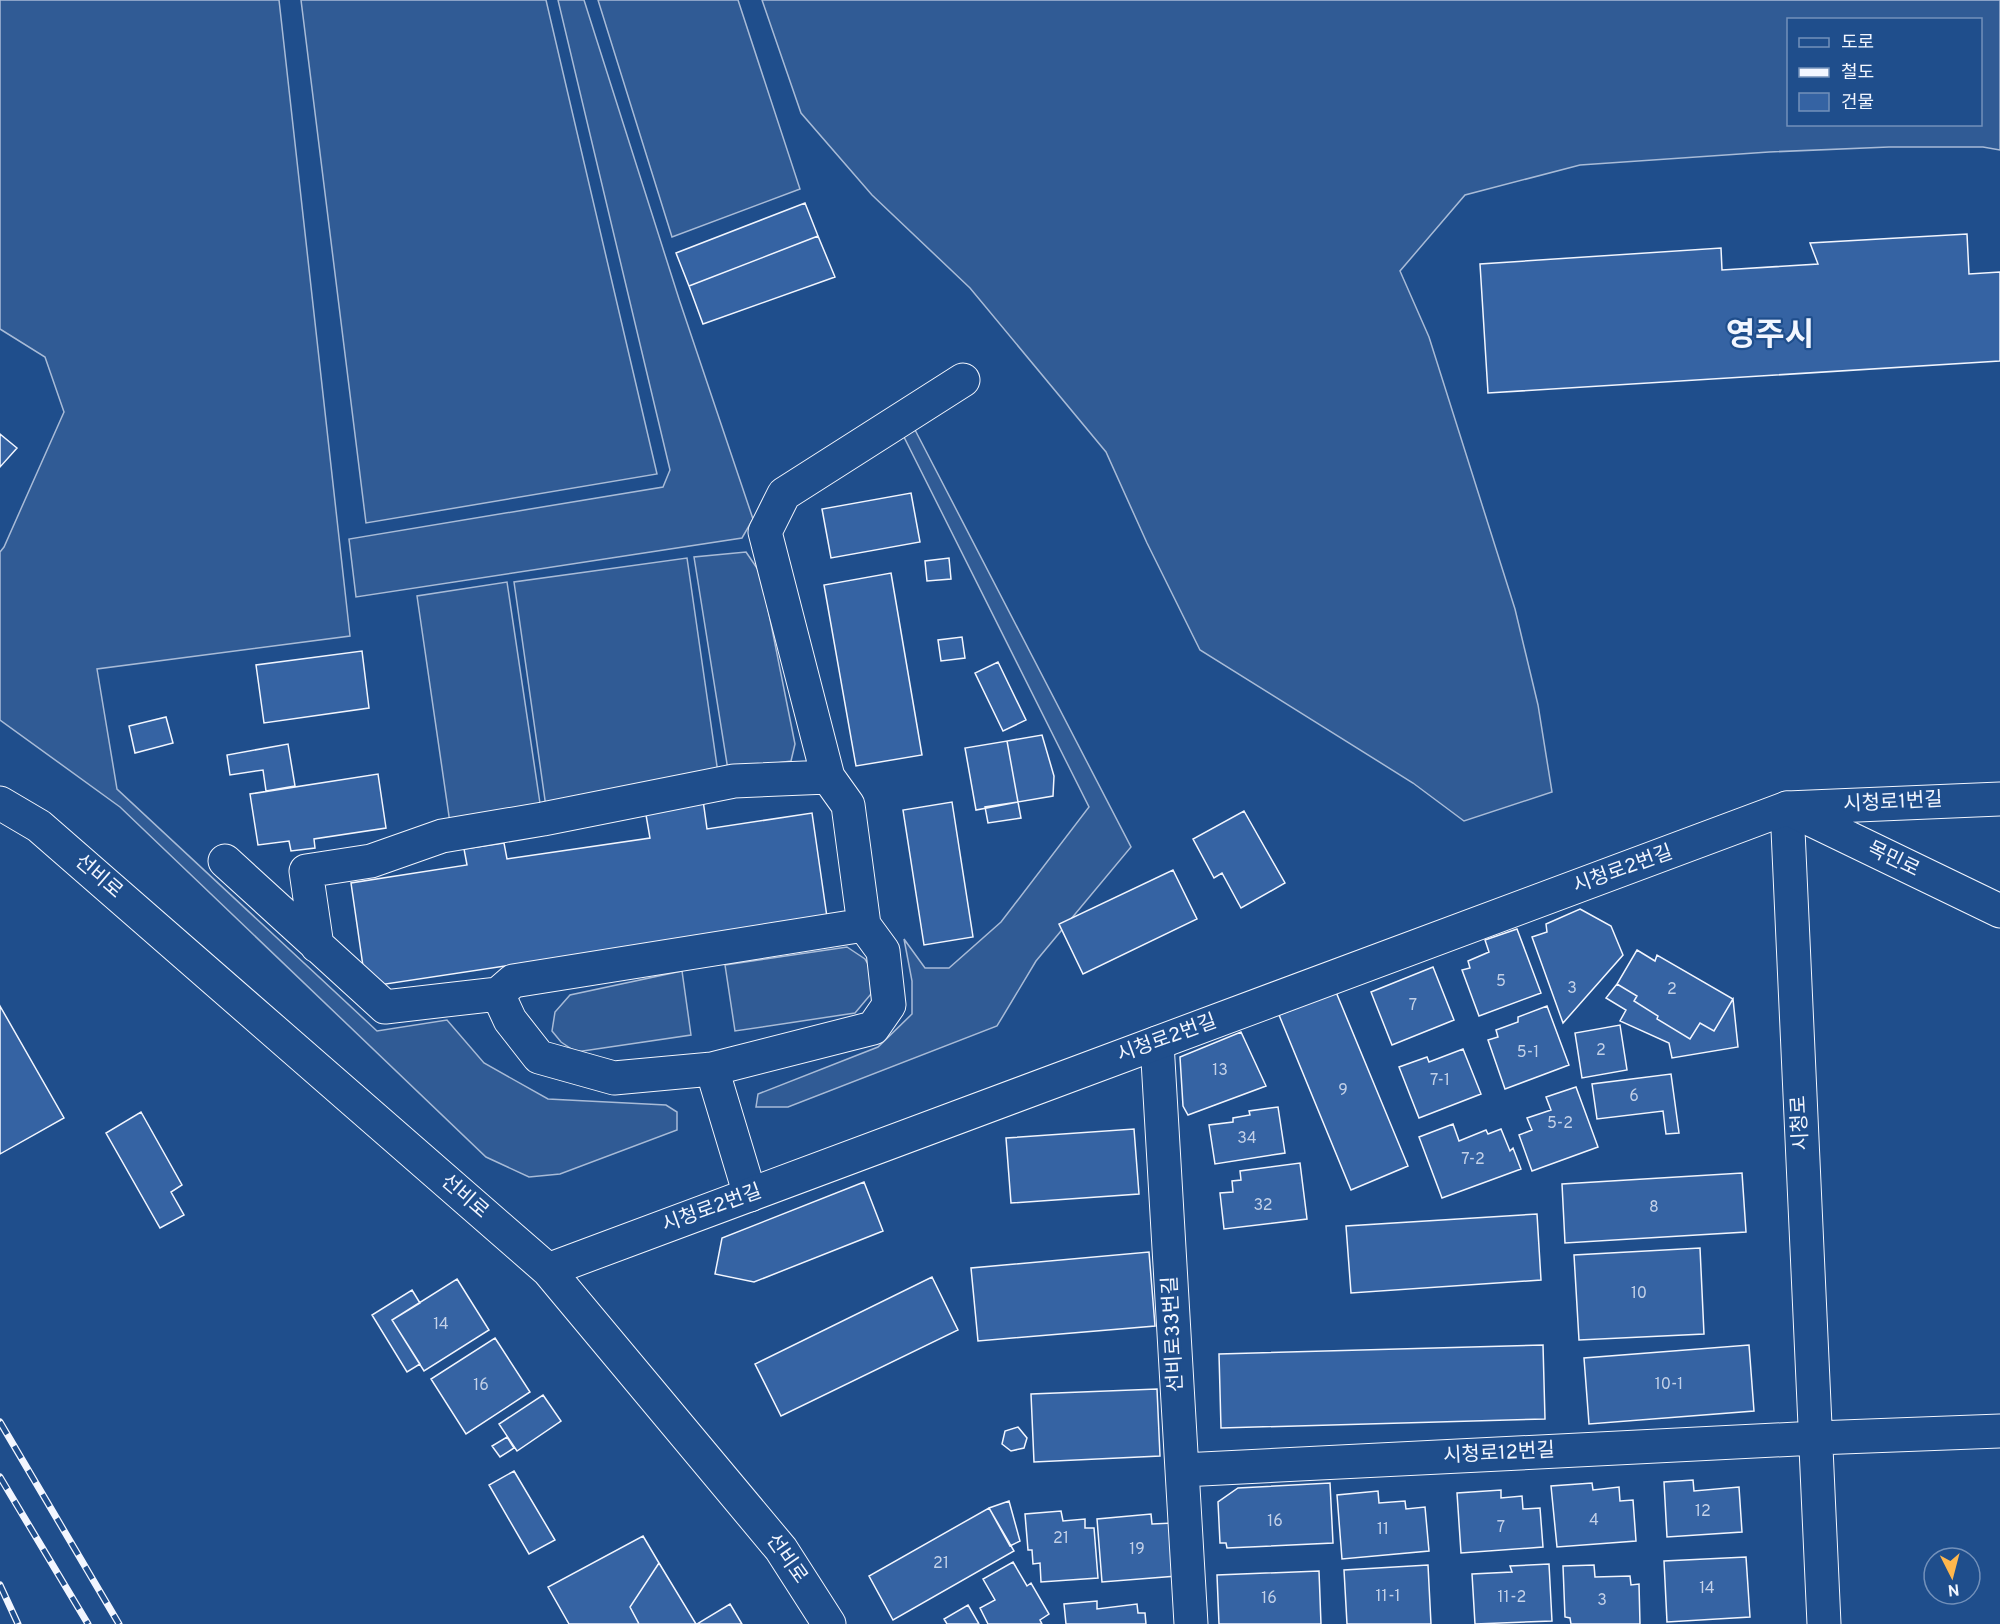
<svg xmlns="http://www.w3.org/2000/svg" width="2000" height="1624" viewBox="0 0 2000 1624" font-family="Overpass,'Noto Sans KR',sans-serif">
  <style>
    .built { fill: #305b95; stroke: #a8bbd7; stroke-width: 1.5; fill-rule: evenodd }
    .building { fill: #3563a3; stroke: #f2f6ff; stroke-width: 1.5 }
    .lines { fill: none; stroke-linecap: round; stroke-linejoin: round }
    .minor-casing { stroke: #f2f6ff; stroke-width: 35 }
    .major-casing { stroke: #f2f6ff; stroke-width: 35 }
    .minor { stroke: #1f4e8c; stroke-width: 33 }
    .major { stroke: #1f4e8c; stroke-width: 33 }
    .rail-casing { stroke: #f2f6ff; stroke-width: 7 }
    .rail { stroke: #1f4e8c; stroke-width: 4.5; stroke-dasharray: 14; stroke-linecap: butt }
    .labels { text-anchor: middle; dominant-baseline: central; stroke-width: 4.5; stroke-linejoin: round; paint-order: stroke }
    .number-label { font-size: 16px; fill: #c3d1e8 }
    .street-label { font-size: 20px; fill: #f2f6ff; stroke: #1f4e8c }
    .town-label { font-size: 32px; font-weight: bold; fill: #f2f6ff; stroke: #1f4e8c }
  </style>
  <rect width="100%" height="100%" fill="#1f4e8c"/>
  <path class="built" d="M0,0H279L350,636L97,669L117,789L377,1031L447,1020L484,1063L548,1099L666,1105L677,1112V1130L560,1174L529,1177L486,1157L120,807L0,720V552L4,547L64,412L45,357L0,329Z
    M301,0H546L657,474L366,523Z
    M558,0H584L679,299L753,519L742,538L356,597L349,539L663,487L670,470Z
    M598,0H738L800,189L672,237Z
    M762,0H2000V150L1983,147H1889L1769,152L1580,165L1465,195L1400,271L1429,337L1515,609L1538,705L1552,792L1464,821L1413,783L1200,650L1147,543L1106,452L970,288L872,195L801,113ZM1788,20H1980V124H1788Z
    M913,426L1131,847L1036,961L997,1026L788,1107H756L758,1094L878,1047L912,1014V981L904,939L925,968H949L1001,922L1089,807L902,433Z
    M746,552L761,574L795,744L791,761L728,770L694,557Z
    M687,558L718,773L546,807L514,582Z
    M507,582L541,810L450,823L417,596Z
    M847,947L865,959L874,974L871,994L855,1013L735,1031L725,965Z
    M682,971L691,1035L576,1052L561,1042L552,1031L555,1012L570,995Z"/>
  <path class="building" d="M805,203L818,236L689,286L676,253Z
    M1967,234L1969,274L2000,272V361L1488,393L1480,264L1721,248L1722,270L1818,264L1810,243Z
    M818,236L835,277L703,324L689,286Z
    M0,434L17,448L0,467Z
    M911,493L920,542L831,558L822,509Z
    M949,558L951,579L927,581L925,561Z
    M891,573L922,755L856,766L824,585Z
    M962,637L965,658L941,661L938,640Z
    M362,651L369,708L264,723L256,665Z
    M998,662L1026,720L1003,731L975,673Z
    M166,717L173,743L135,753L129,726Z
    M1042,735L1054,776L1053,796L1018,802L1007,741Z
    M1007,741L1018,802L976,810L965,748Z
    M288,744L295,786L266,791L263,770L230,775L227,755Z
    M378,774L386,828L314,839L315,848L291,851L289,841L258,845L250,794Z
    M703,800L707,829L812,813L827,917L366,987L351,883L467,865L464,849L504,843L507,859L650,838L645,809Z
    M952,802L973,937L924,945L903,810Z
    M1018,802L1021,818L988,823L985,807Z
    M1244,811L1285,883L1241,908L1222,873L1214,878L1193,839Z
    M1173,870L1197,919L1083,974L1059,924Z
    M1580,909L1611,926L1623,955L1563,1023L1532,937L1547,932L1546,924Z
    M1517,929L1541,993L1479,1016L1462,970L1470,968L1468,961L1489,952L1485,940Z
    M1637,950L1655,961L1657,955L1733,999L1714,1031L1700,1023L1690,1039L1657,1019L1658,1016L1634,1001L1637,996L1617,984Z
    M1433,967L1454,1020L1392,1045L1371,992Z
    M1617,984L1637,996L1634,1001L1658,1016L1657,1019L1690,1039L1700,1023L1714,1031L1733,999L1738,1047L1672,1058L1669,1043L1620,1021L1626,1010L1606,998Z
    M1336,992L1408,1166L1351,1190L1279,1015Z
    M0,1006L64,1118L0,1154Z
    M1547,1006L1569,1065L1505,1089L1488,1040L1498,1037L1496,1030L1518,1022V1017Z
    M1620,1025L1627,1070L1582,1078L1575,1033Z
    M1241,1032L1266,1086L1188,1115L1183,1106L1180,1057Z
    M1463,1049L1481,1094L1419,1118L1399,1067L1427,1057L1429,1062Z
    M1671,1074L1679,1133L1666,1134L1663,1111L1597,1119L1592,1084Z
    M1576,1087L1598,1147L1532,1171L1519,1135L1532,1130L1527,1118L1551,1110L1546,1097Z
    M1278,1107L1285,1153L1215,1164L1209,1125L1233,1122V1118L1250,1115L1249,1111Z
    M141,1112L182,1185L171,1192L184,1215L160,1228L106,1133Z
    M1453,1124L1459,1141L1486,1130L1488,1134L1501,1129L1510,1151L1513,1148L1521,1169L1442,1198L1419,1137Z
    M1134,1129L1139,1194L1011,1203L1006,1138Z
    M1300,1163L1307,1219L1224,1229L1220,1193L1233,1192L1232,1181L1241,1180L1240,1171Z
    M1742,1173L1746,1232L1565,1243L1562,1184Z
    M864,1182L883,1231L754,1282L715,1274L722,1238Z
    M1537,1214L1541,1280L1351,1293L1346,1226Z
    M1700,1248L1704,1334L1579,1340L1574,1255Z
    M1149,1252L1155,1326L978,1341L971,1268Z
    M932,1277L958,1330L781,1416L755,1364Z
    M457,1279L489,1330L424,1371L392,1320Z
    M412,1290L420,1303L392,1320L420,1364L407,1372L372,1315Z
    M495,1338L530,1392L466,1434L431,1379Z
    M1543,1345L1545,1419L1221,1428L1219,1354Z
    M1749,1345L1754,1411L1589,1424L1584,1358Z
    M1157,1389L1160,1456L1034,1462L1031,1394Z
    M543,1395L561,1421L517,1451L499,1424Z
    M1018,1427L1027,1438L1024,1448L1011,1451L1002,1444L1005,1431Z
    M507,1437L514,1448L500,1457L492,1446Z
    M514,1471L555,1540L529,1554L489,1485Z
    M1693,1480L1694,1491L1739,1487L1742,1532L1667,1537L1664,1482Z
    M1330,1483L1333,1543L1227,1548L1226,1543H1220L1218,1502L1238,1488Z
    M1592,1483L1593,1490L1619,1487L1620,1501L1633,1500L1636,1541L1557,1547L1551,1486Z
    M1501,1490V1498L1522,1496L1523,1509L1540,1508L1543,1547L1461,1553L1457,1493Z
    M1378,1491L1379,1503L1405,1501L1406,1509L1425,1507L1429,1551L1342,1559L1337,1495Z
    M1009,1501L1020,1541L1010,1546L989,1508Z
    M989,1508L1014,1551L893,1620L869,1576Z
    M1061,1511L1063,1521L1085,1519V1528H1094L1098,1578L1041,1582L1040,1563L1033,1564L1032,1550H1028L1025,1514Z
    M1151,1514L1152,1524L1173,1523L1177,1576L1102,1582L1097,1519Z
    M643,1536L659,1563L630,1607L639,1624H569L548,1587Z
    M1746,1557L1750,1617L1667,1622L1664,1561Z
    M1013,1562L1027,1586L1031,1583L1049,1614L1040,1620L1042,1624H988L980,1608L995,1600L983,1579Z
    M659,1563L696,1624H639L630,1607Z
    M1549,1564L1552,1621L1475,1624L1472,1574L1512,1572L1510,1566Z
    M1428,1565L1431,1624H1347L1344,1570Z
    M1594,1565L1595,1577L1630,1576L1631,1585L1639,1584L1640,1624H1571L1570,1618L1565,1617L1563,1566Z
    M1319,1571L1321,1624H1219L1217,1575Z
    M1097,1601V1609L1137,1604L1138,1613H1145L1146,1624H1066L1064,1604Z
    M730,1604L742,1624H697Z
    M968,1605L979,1624H947L944,1619Z"/>
  <g class="lines">
    <g class="minor-casing">
      <path id="minor" d="M1787,808L1824,1624
        M225,861L385,1007L498,994L510,1020L539,1057L614,1078L712,1069
        M317,946L306,871L371,861L442,836L543,819L734,781L828,777
        M498,994L513,981L864,925
        M1157,1043L1191,1624
        M750,1195L712,1069L873,1028L889,1005L883,951L864,925L848,805L828,777L765,532L784,494L963,380
        M1182,1470L1816,1438L2000,1431"/>
    </g>
    <g class="major-casing">
      <path id="major" d="M0,803L39,826L548,1270L781,1549L829,1624
        M1791,810L2000,911
        M548,1270L1787,808L2000,799"/>
    </g>
    <use href="#minor" class="minor"/>
    <use href="#major" class="major"/>
    <g class="rail-casing">
      <path id="rail" d="M0,1422L119,1624
        M0,1477L88,1624
        M0,1585L18,1624"/>
    </g>
    <use href="#rail" class="rail"/>
  </g>
  <g class="labels">
    <g class="number-label">
      <text x="1501" y="982">5</text>
      <text x="1572" y="989">3</text>
      <text x="1672" y="990">2</text>
      <text x="1413" y="1006">7</text>
      <text x="1601" y="1051">2</text>
      <text x="1528" y="1053">5-1</text>
      <text x="1220" y="1071">13</text>
      <text x="1440" y="1081">7-1</text>
      <text x="1343" y="1091">9</text>
      <text x="1634" y="1097">6</text>
      <text x="1560" y="1124">5-2</text>
      <text x="1247" y="1139">34</text>
      <text x="1473" y="1160">7-2</text>
      <text x="1263" y="1206">32</text>
      <text x="1654" y="1208">8</text>
      <text x="1639" y="1294">10</text>
      <text x="441" y="1325">14</text>
      <text x="1669" y="1385">10-1</text>
      <text x="481" y="1386">16</text>
      <text x="1703" y="1512">12</text>
      <text x="1594" y="1521">4</text>
      <text x="1275" y="1522">16</text>
      <text x="1501" y="1528">7</text>
      <text x="1383" y="1530">11</text>
      <text x="1061" y="1539">21</text>
      <text x="1137" y="1550">19</text>
      <text x="941" y="1564">21</text>
      <text x="1707" y="1589">14</text>
      <text x="1388" y="1597">11-1</text>
      <text x="1512" y="1598">11-2</text>
      <text x="1269" y="1599">16</text>
      <text x="1602" y="1601">3</text>
    </g>
    <g class="street-label">
      <text transform="translate(1893 803) rotate(-3)">시청로1번길</text>
      <text transform="translate(1893 860) rotate(26)">목민로</text>
      <text transform="translate(1623 870) rotate(-20)">시청로2번길</text>
      <text transform="translate(98 877) rotate(41)">선비로</text>
      <text transform="translate(1167 1039) rotate(-20)">시청로2번길</text>
      <text transform="translate(1801 1123) rotate(-93)">시청로</text>
      <text transform="translate(464 1197) rotate(41)">선비로</text>
      <text transform="translate(712 1209) rotate(-20)">시청로2번길</text>
      <text transform="translate(1174 1334) rotate(-93)">선비로33번길</text>
      <text transform="translate(1499 1454) rotate(-3)">시청로12번길</text>
      <text transform="translate(786 1559) rotate(55)">선비로</text>
    </g>
    <g class="town-label">
      <text x="1770" y="337">영주시</text>
    </g>
  </g>
  <rect x="1787" y="18" width="195" height="108" fill="#1f4e8c" stroke="#7391ba" stroke-width="1.5"/>
  <rect x="1799" y="38" width="30" height="9" fill="#1f4e8c" stroke="#7391ba" stroke-width="1.5"/>
  <text x="1841" y="48" font-size="18" fill="#f2f6ff">도로</text>
  <rect x="1799" y="68" width="30" height="9" fill="#f2f6ff" stroke="#7391ba" stroke-width="1.5"/>
  <text x="1841" y="78" font-size="18" fill="#f2f6ff">철도</text>
  <rect x="1799" y="93" width="30" height="18" fill="#3563a3" stroke="#7391ba" stroke-width="1.5"/>
  <text x="1841" y="108" font-size="18" fill="#f2f6ff">건물</text>
  <g transform="translate(1952 1576) rotate(174)"><circle r="28" fill="#1f4e8c" stroke="#7391ba" stroke-width="1.5"/>
  <path d="M0-4.5L10 22L0 15L-10 22Z" fill="#ffb74d"/>
  <text y="-9" font-size="16" font-weight="bold" text-anchor="middle" fill="#f2f6ff">N</text>
  </g>
</svg>
